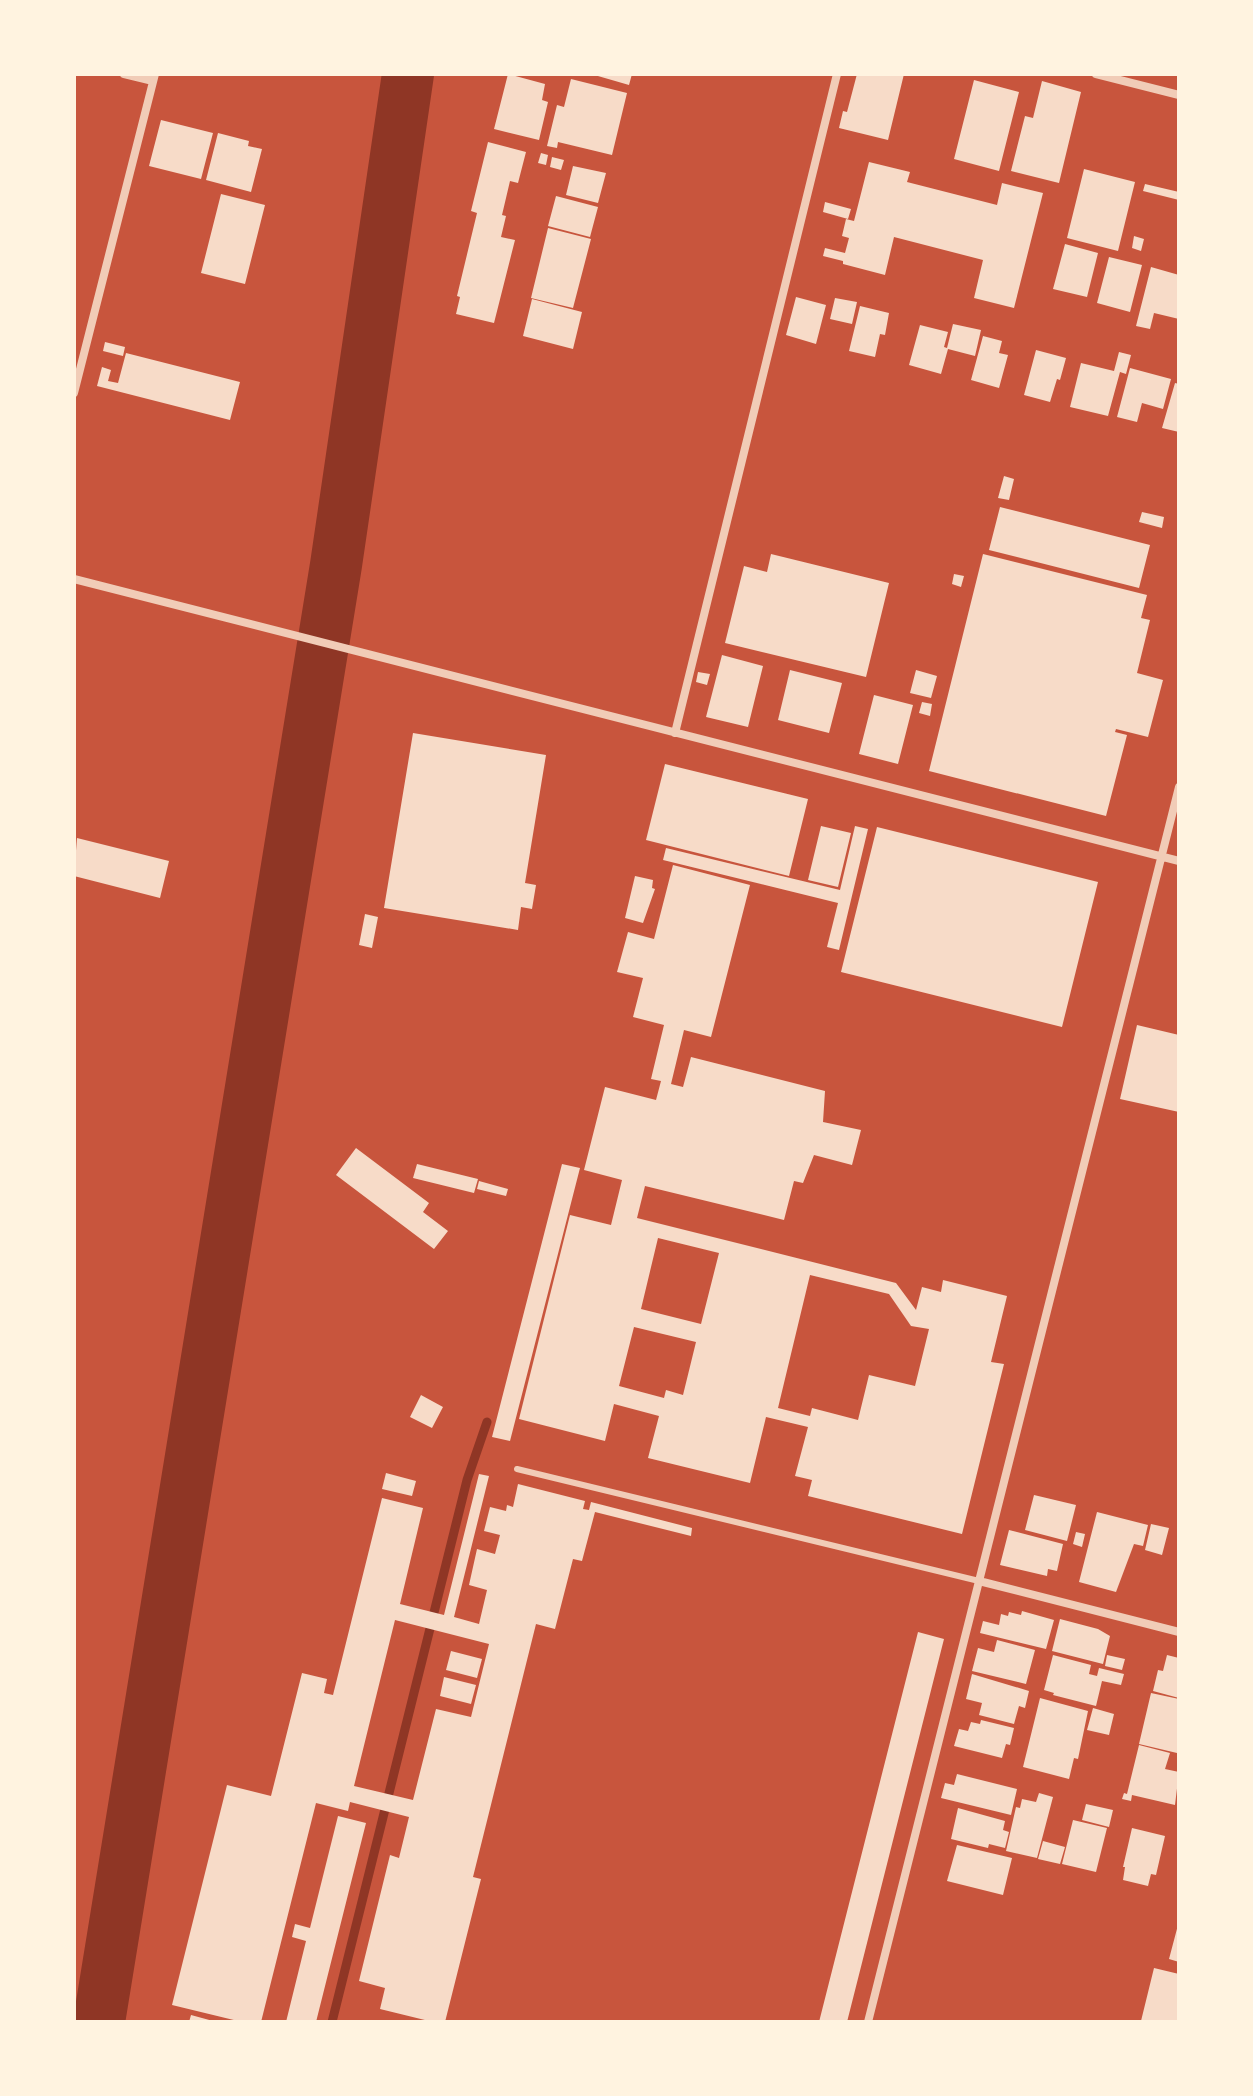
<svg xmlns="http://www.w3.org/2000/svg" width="1253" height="2096" viewBox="0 0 1253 2096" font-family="Roboto,sans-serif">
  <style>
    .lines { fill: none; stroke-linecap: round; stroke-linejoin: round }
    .stream { stroke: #8f3625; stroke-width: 9 }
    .river { stroke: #8f3625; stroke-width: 52 }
    .building { fill: #f7dbc8; fill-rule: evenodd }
    .service { stroke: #f1ccb7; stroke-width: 6 }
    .minor { stroke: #f1ccb7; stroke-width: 8 }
  </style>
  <rect width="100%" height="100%" fill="#c8553d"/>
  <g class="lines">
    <path class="stream" d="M332,2022L467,1480L487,1422"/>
    <path class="river" d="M99,2022L336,565L408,74"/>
  </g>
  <path class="building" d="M508,74L545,84L542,100L548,102L539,140L494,129Z
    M591,74H632L629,85Z
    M857,74H904L888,140L839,128L843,111L847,112Z
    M571,79L627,93L612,155L558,142L557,148L547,146L557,105L564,107Z
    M974,80L1019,92L999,171L954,159Z
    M1042,81L1081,92L1059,183L1011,171L1025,116L1033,118Z
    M161,120L213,133L201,179L149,166Z
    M218,133L249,141L248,146L262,149L251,192L206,180Z
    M488,142L526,152L518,183L510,181L502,215L506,216L501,237L515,240L494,323L456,314L460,297L457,296L477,213L471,211Z
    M541,153L548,155L546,165L538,163Z
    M552,157L564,160L561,170L550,167Z
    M869,162L910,172L907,182L997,205L1002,183L1043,193L1014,308L974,298L983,260L894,237L885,275L843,264V261L823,256L825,248L845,253L849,238L842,236L846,219L854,221Z
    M573,166L606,173L598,203L566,195Z
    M1084,169L1135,182L1118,251L1067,238Z
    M1145,184L1179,192V200L1143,191Z
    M221,194L265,205L245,284L201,273Z
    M556,196L598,207L590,237L548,226Z
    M825,202L851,209L848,219L823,212Z
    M548,228L591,239L573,308L531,298Z
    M1134,236L1144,239L1141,251L1132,248Z
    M1065,244L1098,253L1087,297L1053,289Z
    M1109,257L1142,265L1130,312L1097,303Z
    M1151,267L1179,275V319L1154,313L1150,329L1136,326Z
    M796,297L826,305L816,344L786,335Z
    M835,298L857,302L852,324L830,319Z
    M532,299L582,312L573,349L523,336Z
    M860,306L889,313L885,335L880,334L875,357L849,351Z
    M953,324L981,330L975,356L948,349L941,374L909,365L920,325L948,332L944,347L947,348Z
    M983,336L1002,341L999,353L1008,355L999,388L971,380Z
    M105,342L125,347L123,356L103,351Z
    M1036,350L1066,358L1060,380L1057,379L1050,402L1024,395Z
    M1119,352L1131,355L1126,374L1120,372L1108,416L1070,407L1081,363L1114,371Z
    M126,353L240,382L230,420L97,386L102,367L111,370L108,381L118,383Z
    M1130,368L1171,379L1163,409L1142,403L1137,422L1117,417Z
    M1175,383L1179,384V432L1162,428Z
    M1004,476L1014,479L1009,500L998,498Z
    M1000,507L1150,545L1139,588L989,550Z
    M1142,512L1164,517L1162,528L1139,522Z
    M771,554L889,583L866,677L725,643L744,566L767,572Z
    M983,554L1147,595L1141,618L1150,620L1137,673L1163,680L1148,737L1116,729L1115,732L1127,735L1106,816L929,771Z
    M954,574L964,576L961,587L952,584Z
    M722,655L763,666L748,727L706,717Z
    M790,670L842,683L829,733L778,720Z
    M916,670L937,676L931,698L910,693Z
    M698,672L710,674L707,685L696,682Z
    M874,695L913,705L898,764L859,754Z
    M922,702L932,704L930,716L919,713Z
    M413,733L546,755L525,883L536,885L532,909L521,907L518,930L384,908Z
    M665,764L808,799L789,876L646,840Z
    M821,826L851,833L838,887L808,880Z
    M855,826L868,829L839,950L827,947L838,903L663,860L666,848L840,890Z
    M877,827L1098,882L1062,1027L841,972Z
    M77,838L169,861L160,898L74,876Z
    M673,865L750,885L711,1037L684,1030L671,1084L683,1087L691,1057L825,1091L823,1122L861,1130L852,1165L814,1155L803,1183L794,1181L784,1220L645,1186L637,1218L896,1283L916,1310L922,1287L941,1292L943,1280L1007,1296L991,1362L1004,1364L962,1534L808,1496L812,1480L795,1476L808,1427L766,1417L750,1483L648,1458L659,1416L614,1404L605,1441L519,1419L570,1215L611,1225L622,1180L584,1170L605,1087L656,1100L661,1081L651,1079L664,1025L633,1017L643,978L617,972L628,932L654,939ZM658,1238L719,1253L701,1324L641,1309ZM810,1275L889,1294L911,1326L929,1329L915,1386L869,1375L858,1420L812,1408L810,1416L778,1408ZM634,1327L696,1342L683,1395L666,1390L664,1398L619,1386Z
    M635,876L653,880L652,888L655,889L643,923L625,918Z
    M365,914L378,917L372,948L359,945Z
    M1137,1025L1179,1035V1112L1120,1099Z
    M356,1148L429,1203L423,1212L448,1231L434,1249L336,1175Z
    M417,1164L478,1179L474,1193L413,1178Z
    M562,1164L580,1168L510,1441L492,1437Z
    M479,1181L508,1189L506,1196L477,1189Z
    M421,1395L443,1407L432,1428L410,1417Z
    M386,1473L416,1481L412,1496L382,1489Z
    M479,1474L489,1476L454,1617L479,1624L487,1590L469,1585L477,1549L495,1554L500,1535L484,1531L490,1507L506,1511L507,1505L513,1507L518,1484L585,1501L583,1509L589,1510L591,1502L692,1528L691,1536L595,1512L582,1561L573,1559L555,1629L536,1624L473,1877L481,1879L445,2022H433L380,2009L385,1988L359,1981L390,1855L399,1858L409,1817L350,1802L348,1811L316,1803L261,2022H242L172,2005L227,1785L271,1796L302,1673L327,1679L324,1693L333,1695L382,1498L423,1508L400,1604L444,1615ZM395,1620L489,1644L471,1717L436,1709L413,1800L354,1786Z
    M1034,1495L1076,1505L1067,1541L1025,1530Z
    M1097,1512L1148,1525L1143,1546L1134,1544L1116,1592L1079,1582Z
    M1151,1524L1169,1528L1162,1555L1145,1550Z
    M1009,1530L1063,1544L1057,1571L1048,1569L1047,1576L1000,1565Z
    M1076,1532L1085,1534L1082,1547L1073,1544Z
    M1022,1611L1054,1620L1046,1649L980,1633L983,1621L999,1625L1001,1614L1008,1616L1009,1612L1021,1615Z
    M1060,1619L1098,1629L1110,1636L1103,1664L1052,1651Z
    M918,1632L944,1639L847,2022H819Z
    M997,1640L1035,1650L1026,1684L972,1671L978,1648L994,1652Z
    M451,1651L482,1659L477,1678L446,1670Z
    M1053,1655L1091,1665L1089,1674L1097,1676L1099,1668L1124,1674L1121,1685L1102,1681L1096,1706L1053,1695L1054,1693L1044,1690Z
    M1107,1655L1125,1659L1122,1670L1105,1666Z
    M1167,1655L1179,1658V1698L1153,1691L1158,1670L1163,1671Z
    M972,1674L1029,1691L1025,1708L1019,1706L1014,1724L979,1715L982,1703L966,1699Z
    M444,1677L476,1685L471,1704L440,1696Z
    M1151,1693L1179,1699L1177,1753L1139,1744Z
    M1040,1698L1088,1711L1078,1759L1074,1758L1069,1779L1023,1767Z
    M1093,1708L1114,1714L1109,1735L1087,1730Z
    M981,1720L1014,1728L1010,1745L1006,1744L1002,1758L954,1746L959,1729L968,1731L971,1722L980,1724Z
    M1139,1745L1170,1753L1165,1769L1179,1772L1175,1805L1132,1795L1131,1801L1122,1799L1124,1793L1127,1794Z
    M957,1774L1017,1789L1011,1815L941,1798L945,1783L954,1785Z
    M1039,1793L1053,1797L1037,1858L1006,1851L1016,1807L1020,1808L1022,1799L1036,1802Z
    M1086,1804L1113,1810L1109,1827L1082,1820Z
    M958,1808L1005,1821L1003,1830L1009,1832L1005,1848L989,1844L988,1848L951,1839Z
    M338,1816L366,1823L316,2022H286L306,1941L292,1937L295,1924L310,1928Z
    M1073,1820L1107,1828L1096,1872L1062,1864Z
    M1132,1828L1165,1836L1156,1875L1151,1874L1148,1886L1123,1880L1125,1867H1123Z
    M1043,1841L1065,1847L1060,1864L1038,1859Z
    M957,1845L1012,1858L1003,1895L947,1881Z
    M1178,1925H1179V1962L1169,1959Z
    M1154,1968L1179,1974V2022L1141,2021Z
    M191,2015L213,2021V2022H189Z"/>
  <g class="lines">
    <path class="service" d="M517,1469L979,1581"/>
    <path class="minor" d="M124,74L153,81
      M1096,74L1179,95
      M74,393L155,74
      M74,579L1179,861
      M675,733L837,74
      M979,1581L1179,1632
      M868,2022L1179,787"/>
  </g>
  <rect width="1253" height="2096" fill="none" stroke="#fff3e0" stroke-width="152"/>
</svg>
